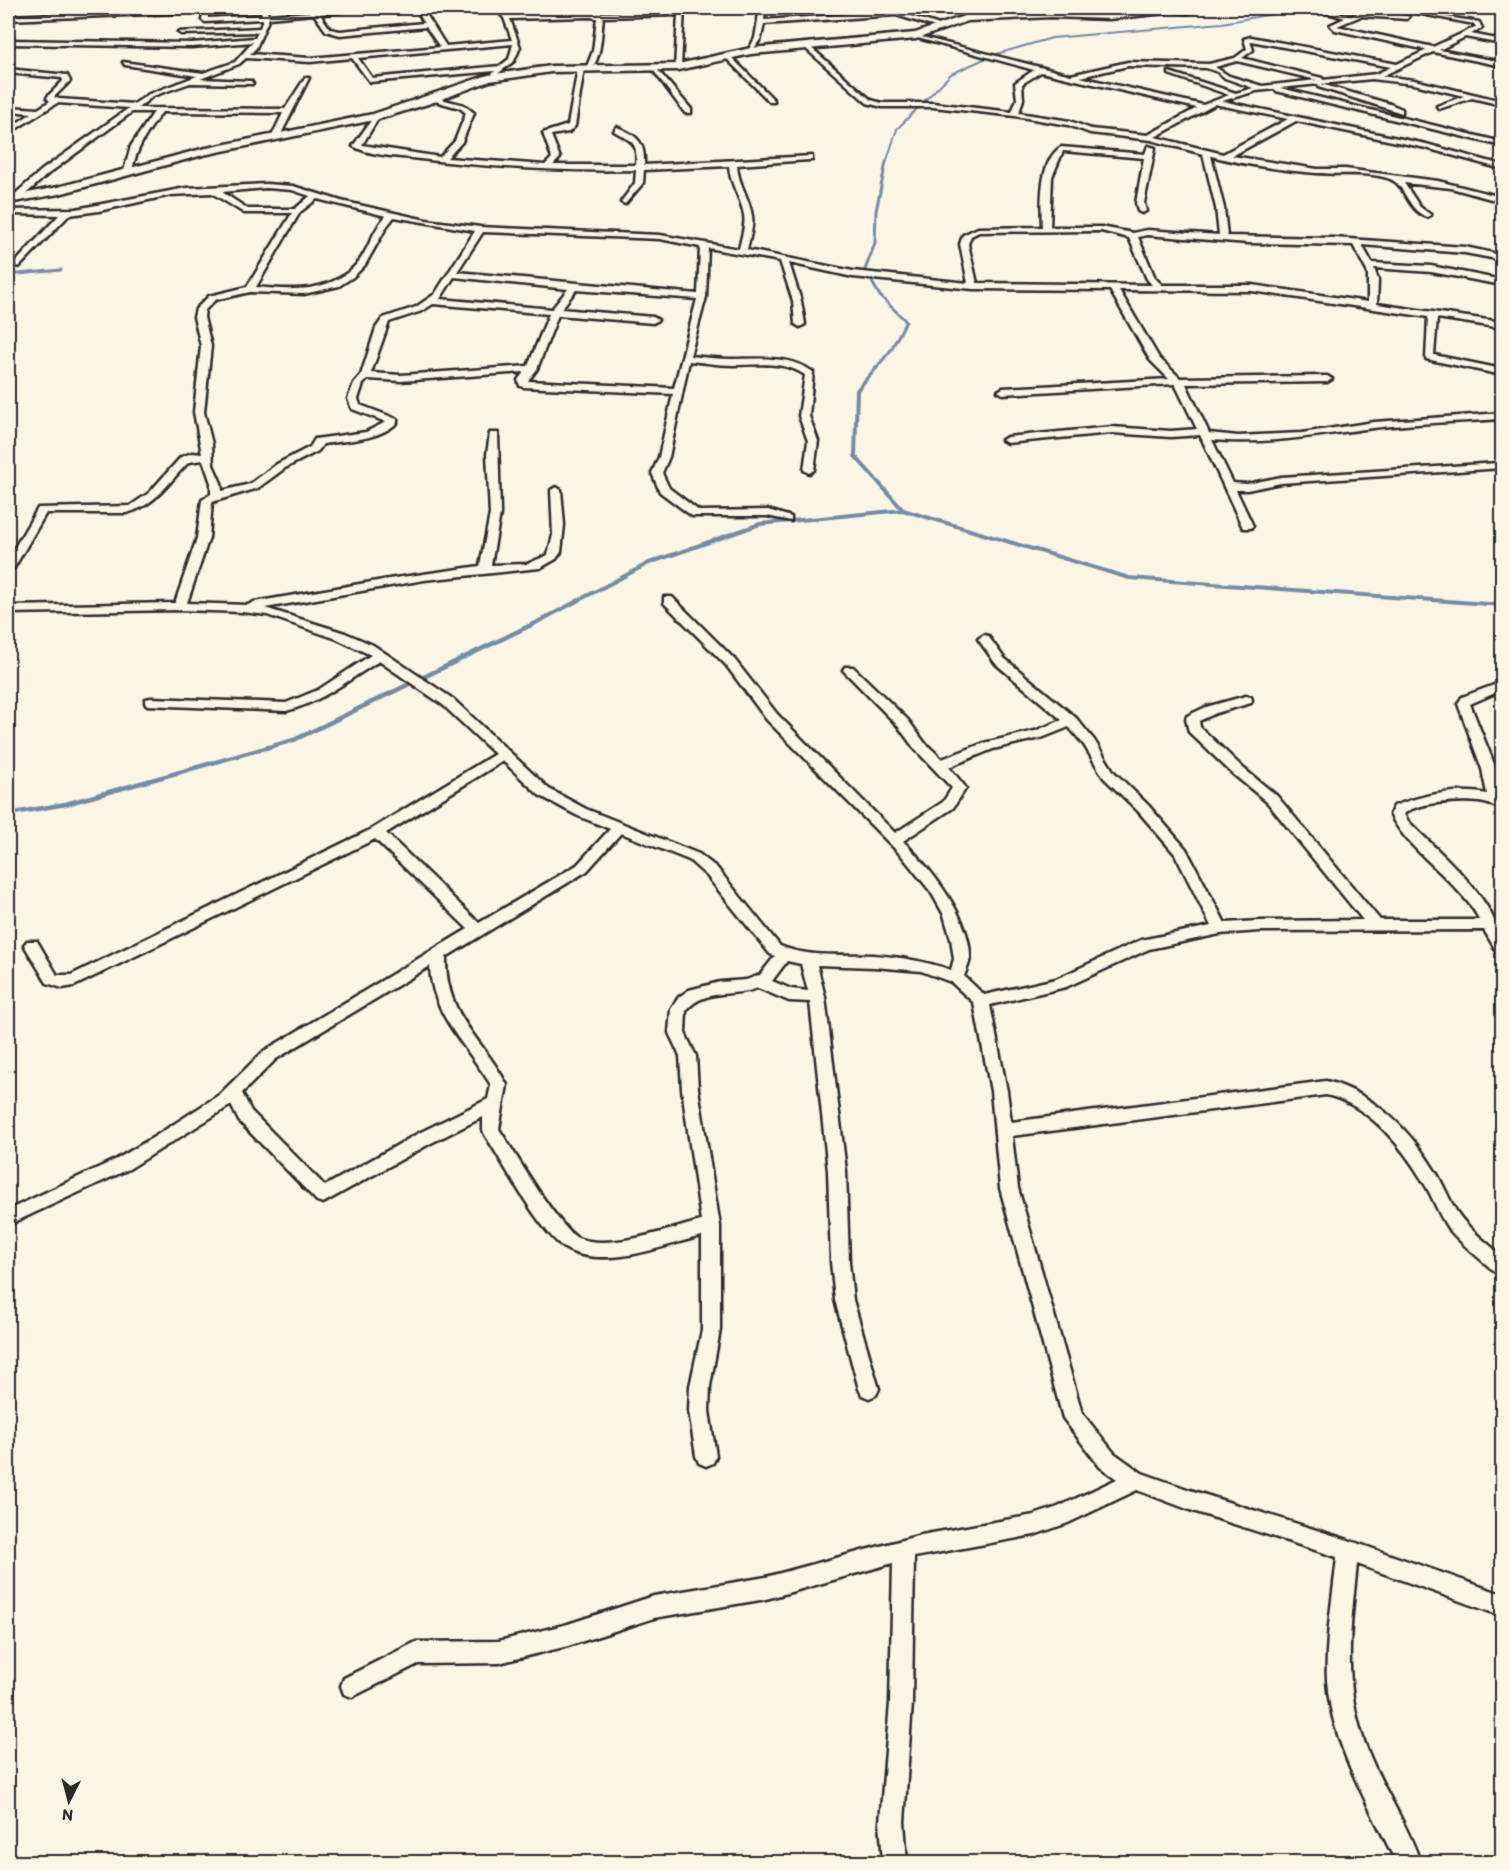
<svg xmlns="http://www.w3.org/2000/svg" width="1510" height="1870" viewBox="0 0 1510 1870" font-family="Itim,sans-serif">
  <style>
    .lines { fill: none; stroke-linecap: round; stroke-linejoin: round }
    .stream-far3 { stroke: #718ca7; stroke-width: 2 }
    .stream-far2 { stroke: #718ca7; stroke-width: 3 }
    .stream-far1 { stroke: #718ca7; stroke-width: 4 }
    .stream { stroke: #718ca7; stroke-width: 4.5 }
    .street-casing { stroke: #2b2b2b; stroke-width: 5 }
    .secondary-casing { stroke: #2b2b2b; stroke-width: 5 }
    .street { fill: #fcf5e5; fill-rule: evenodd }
    .secondary { fill: #fcf5e5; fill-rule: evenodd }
  </style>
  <rect width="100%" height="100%" fill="#fcf5e5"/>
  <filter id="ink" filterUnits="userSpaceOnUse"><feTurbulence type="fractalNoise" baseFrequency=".0167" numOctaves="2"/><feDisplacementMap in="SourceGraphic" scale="12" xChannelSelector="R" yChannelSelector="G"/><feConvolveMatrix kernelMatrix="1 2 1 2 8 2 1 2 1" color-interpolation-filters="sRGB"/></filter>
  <g filter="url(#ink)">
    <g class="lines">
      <path class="stream-far3" d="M886,163L897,129L951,74L993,55L1052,38L1222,23L1307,8"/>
      <path class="stream-far2" d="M8,275L61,270
        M876,368L891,350L906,321L880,296L865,270L875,243L876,211L886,162"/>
      <path class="stream-far1" d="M877,367L857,390L855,456L903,510
        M530,626L649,563L760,524L903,510L1129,578L1502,605"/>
      <path class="stream" d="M8,814L66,804L294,740L533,624"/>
      <g class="street-casing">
        <path id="street" d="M199,8L208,10V18L262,15L260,8H266L268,15L366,8L363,10L320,14L330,29L340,31L424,23L416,8H422L446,46L512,40L504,18L495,8H501L508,15L678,11V8H684L681,67L678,69L675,67L678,15L603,17C601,33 602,60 589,71L586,69L593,51L597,18L590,17L510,19L520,47L514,61L495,76L492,74L495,71L370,82L352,58L310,62L246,58L239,64L200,79L251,81L253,84L190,83L153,96L138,108L285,109L305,78H309L279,138L272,136L283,113L162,112C148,131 136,148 132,171L128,173L124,171L131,146L154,112H132L48,174L19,200H13V196L42,170L129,108L57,103L8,134V129L32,113L8,111V107L38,109L50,101L47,98L48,96L63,81L62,78L8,73V69L67,75L70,81L54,97L59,99L134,104L149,94L197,76L125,65L123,62L203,73L235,62L253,42L192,47L8,44V40L192,43L255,38L258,32L181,34L178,32L260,28L263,19L205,22L202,20L203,12H199L8,20V16ZM314,14L326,31L340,35L426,27L440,47L310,58L250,54L256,48L269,18ZM513,44L509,59L500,66L372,78L358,58Z
          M760,8H766L764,20L896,11L945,27L942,29L896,15L764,24L761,38L751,53L748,51L755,38Z
          M1196,8H1205L1188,13L1160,11Z
          M1310,8H1318L1351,16L1360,12L1409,16L1407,19L1361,16L1337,26L1433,47L1476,27L1474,24L1390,8L1479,22L1482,28L1471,34L1502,40V44L1465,37L1439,50L1502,62V66L1433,52L1382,76L1414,80L1502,101V105L1472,98L1439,109L1437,106L1464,96L1414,84L1372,79L1321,84L1390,104L1402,109V113L1318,87L1319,84L1280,88L1502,142V146L1276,91L1275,89L1256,91L1222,101L1426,144L1502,165V169L1426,148L1296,121L1232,156L1317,169H1345L1438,181L1502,197V202L1451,188L1404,183L1420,207L1431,215L1427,217C1407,210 1406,185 1390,179C1369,171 1338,175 1316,173C1282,170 1245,165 1211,156L1224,208L1227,236L1334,238L1465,247L1502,255V260L1465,253L1362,245L1372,263L1431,266L1502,280V285L1431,272L1374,268L1378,280L1377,304L1502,322V328L1437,318L1434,355L1502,369V375L1426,359L1428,317L1252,291L1119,290L1159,358L1180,378L1327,376L1332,379L1327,382L1186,384L1209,433L1238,436L1302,433L1374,422L1502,413V419C1459,422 1416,423 1373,428C1319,435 1267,445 1212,440L1233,483L1247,484L1281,477L1498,463L1502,465V468L1281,483L1247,490H1236L1253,526L1251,528H1243L1200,435L1171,437L1112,433L1007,443L1002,440L1007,437L1112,427L1171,431L1197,429L1175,384L1003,394L998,391L1003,388L1169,379L1150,360L1110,290L973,289L853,277L789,263L801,301L805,324L800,327L795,324L793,301L780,261L708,248L706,297L690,356C704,357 718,359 732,359C760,359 789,355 813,372L809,416L818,441L814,470L809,473L804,470L808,441L799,416L805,375C783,360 757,365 732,365C717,365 703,362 689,361L669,457L662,473L669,488L699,511L768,510L791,517V521L767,516H692L660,492L652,473L659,457L673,394L523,387L520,386L518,380L524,372L401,381L368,379L363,384L358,399L360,405L397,419V423C376,441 348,440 323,444L318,451L285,468L258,488L212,502L209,538L187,603L248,605L254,602L395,578L480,566L490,514L487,454L490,433H498L500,514L491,565L527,564L548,555L553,535L551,490L556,487L561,490L564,525L561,552L556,559L540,568L424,580L265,608L345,633L373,645L453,699L549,789L586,809L699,854L717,868L780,946C809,958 842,954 873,955C900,957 925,961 951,970L954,959L951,939L944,915L931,892L902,856L767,720L726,665L664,603V597H672L734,659L777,714L895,833L943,802L952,788L914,748L898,726L843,670L845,667H853L908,720L924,742L942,759L984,743L1035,731L1062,720L996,664L978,639L984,635L988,636L1004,658L1076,718L1094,740L1114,772L1148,805L1186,849L1225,923L1259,921L1363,920L1267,802L1233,774L1189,732L1186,719L1187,716L1206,707L1246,696L1251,697L1252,700L1251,703L1216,713L1199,721L1200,727L1243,768L1277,796L1380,920H1479C1475,909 1467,901 1460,893C1438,867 1405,845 1390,814L1394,806C1423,795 1456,788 1487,794L1482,769L1458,704L1462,697L1502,682V690L1470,704L1496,769L1502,808C1495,807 1488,803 1479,802C1461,800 1417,802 1404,814L1408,821C1442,856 1502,902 1502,953L1497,952L1484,930L1259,931L1220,934L1149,949L1066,987L990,1005L1007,1091L1011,1122L1326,1081C1374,1093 1412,1132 1437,1174C1444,1186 1449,1199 1456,1211C1468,1229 1486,1242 1502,1256V1275L1496,1273C1480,1258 1462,1245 1448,1228C1438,1214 1433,1197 1424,1183C1403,1147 1368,1104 1326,1095L1012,1136L1018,1188L1082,1413L1114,1453L1142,1473L1190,1490L1348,1540L1502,1594V1616L1357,1564C1350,1634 1341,1686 1369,1754C1384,1791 1408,1825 1420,1862H1396C1369,1805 1331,1744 1327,1680C1325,1639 1333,1598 1337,1557L1190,1510L1137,1490L1068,1523L1034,1535L914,1557L912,1703L904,1822L907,1862H883L880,1822L890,1703L893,1563L766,1599L654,1618L568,1646L499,1663L418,1664L352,1697L344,1694L341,1686L344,1678L416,1642L499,1641L568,1624L654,1596L766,1577L921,1535L1034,1515L1058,1507L1117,1479L1100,1467L1063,1418L1000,1188L991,1091L974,1003L951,982L921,971L874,967L817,965L825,997L846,1171L849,1262L853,1300L879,1389L876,1395L869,1398L862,1395L859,1389L835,1300L831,1262L828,1171L810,1002L789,1001L758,988C735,997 703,988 686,1011L685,1033L696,1056L698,1089L720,1226V1330L710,1386L709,1411L716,1456L713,1463L706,1466L699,1463L696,1456L689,1411L690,1386L702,1330V1236C676,1242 648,1253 622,1256C605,1258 583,1258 568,1250C541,1236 503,1162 485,1135L483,1130V1117L431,1143L323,1203L317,1201L239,1121L231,1105L129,1169L8,1225V1210L117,1159L154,1137L219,1095L264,1051L468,929L375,839L74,986L62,988L47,983L24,945L27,941H37L57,975H71L372,829L495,754L443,705L379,661C348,680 322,702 286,711L146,705L145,702L146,699L151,698L286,703L318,690L371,655L337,639L267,615L242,612L180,610L8,613V606L175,603L197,538L202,500L211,494V483L203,460L189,462C168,482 156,506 126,513H46L14,568L8,571V559L38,508L130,506L149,493L181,457L192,453L202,454L194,412L201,346L194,317L196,309L209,296L247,287L292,213H244L212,193L171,195L99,211L69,215L19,267L16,266V262L59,215L8,214V210L76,209L186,188L266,184L293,186L341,201L426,220L480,227L660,235L739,249C741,239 746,225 744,215C741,197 730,185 729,166L644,170L643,183L625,204L621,202L635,183L636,170C561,172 487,167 411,158C394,156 368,155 353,146L375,115L379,117L362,145L440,157L455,141L466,113L460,108L431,100L433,97L464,105L474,113L462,142L447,158L545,165L552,158L543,133L568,125L578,68L581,66L584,68L575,126L569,132L551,135L560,158L553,165H636C638,142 633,142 614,131L617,127C638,136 645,142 644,165L812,156V160H809L737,165C738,185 749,196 752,216C754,226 749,240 747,250L853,271L968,283L960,244L963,235L978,228L1042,227C1041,204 1039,161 1061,147L1145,154L1148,146L1155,148L1144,203L1146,211L1142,213L1138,211L1136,203L1144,158L1063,151L1052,177L1050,227H1101L1133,233L1147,230L1219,235L1216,208L1203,154L1151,140L1090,133L1068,125L1015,116L933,107H882L867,103L804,47V45H808L871,100L882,103H933L1012,112L1017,99L1015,83L1034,70L914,37V35L1071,75L1128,62L1209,64L1235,58L1247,49L1244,39L1251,37L1397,64L1427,50L1335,30L1330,25L1345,18ZM1250,41H1251L1391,67L1376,74L1323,80L1322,78L1242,58L1253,50ZM1237,61L1317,80L1262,86L1229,76L1215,67ZM1128,66L1206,68L1218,72L1225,78L1253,88L1236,93L1169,72V74L1229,95L1203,105L1080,77ZM1041,72L1197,108L1148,135L1091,129L1070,121L1019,113L1023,99L1022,84ZM1216,104L1219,105L1288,119L1223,154L1155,137ZM266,188L292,190L310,196L295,209H248L222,192ZM317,199L386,216C374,228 370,246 360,260C335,293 293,291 256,287L300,212ZM394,217L475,231L435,294L416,307L383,318L376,328L361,375L354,383L348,399L352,409L386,422L366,432L315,439L310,447L277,464L250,484L222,491L221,483L213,465L212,444L204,412L211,346L204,317L205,310L215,300L250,292L304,294L339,286L353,277L365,265L387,226ZM1101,231L1129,238L1147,279L1152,285L977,283L968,244L971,236L979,232ZM483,232L660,239L700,247L698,294L457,272ZM1147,235L1248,243L1353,245L1368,273V302L1252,285H1162L1155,278L1138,237ZM454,277L568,289L552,309L440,299ZM576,290L697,299L674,388L528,381L537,369L558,315L653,323L658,320L653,317L561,309ZM433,304L549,314L528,366L401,375L371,373L389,322L422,311ZM1069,727L1084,745L1104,778L1138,811L1175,854L1211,926L1141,940L1056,979L984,995L964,976C966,971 969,964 970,958C971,918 930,868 903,841L953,808L966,788L949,767L993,749L1044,737ZM503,761L539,795L576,815L610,829L577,865L479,923L386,833ZM621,833L689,860L707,876L770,954L775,956L760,975L746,980L720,982L689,990L679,997L671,1009L669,1033L680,1056L682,1089L701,1221C669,1229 610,1251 578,1238C559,1229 513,1150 499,1129L507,1085C482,1037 445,1017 446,957L587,871ZM787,961L801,964L808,991L791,989L772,981ZM430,966C431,1014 468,1047 491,1085L488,1099L419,1133L325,1186L251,1111L242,1093L276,1059Z
          M725,55H729L774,100V102H770L725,57Z
          M651,67H655L691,109V113H685Z"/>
      </g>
      <g class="secondary-casing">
        <path id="secondary" d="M1163,8L1168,11L1166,13L1109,19L1051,17L968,21L916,39L751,54L678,70L551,72L490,81L431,103L379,119L203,155L59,194L8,203V197L58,187L202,149L373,114L488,75L551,66L678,64L751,48L915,33L967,15L1051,11L1109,13Z"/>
      </g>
      <use href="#street" class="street"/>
      <use href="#secondary" class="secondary"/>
    </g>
  </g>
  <rect width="1510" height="1870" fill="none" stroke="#fcf5e5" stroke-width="30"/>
  <rect x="15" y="15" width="1480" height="1840" fill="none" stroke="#2b2b2b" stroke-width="2" filter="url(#ink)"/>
  <g transform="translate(69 1801) rotate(186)" stroke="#fcf5e5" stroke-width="4.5" paint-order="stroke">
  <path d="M0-4.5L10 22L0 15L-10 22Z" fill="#2b2b2b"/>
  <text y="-9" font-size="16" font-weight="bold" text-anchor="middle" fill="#2b2b2b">N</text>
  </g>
</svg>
